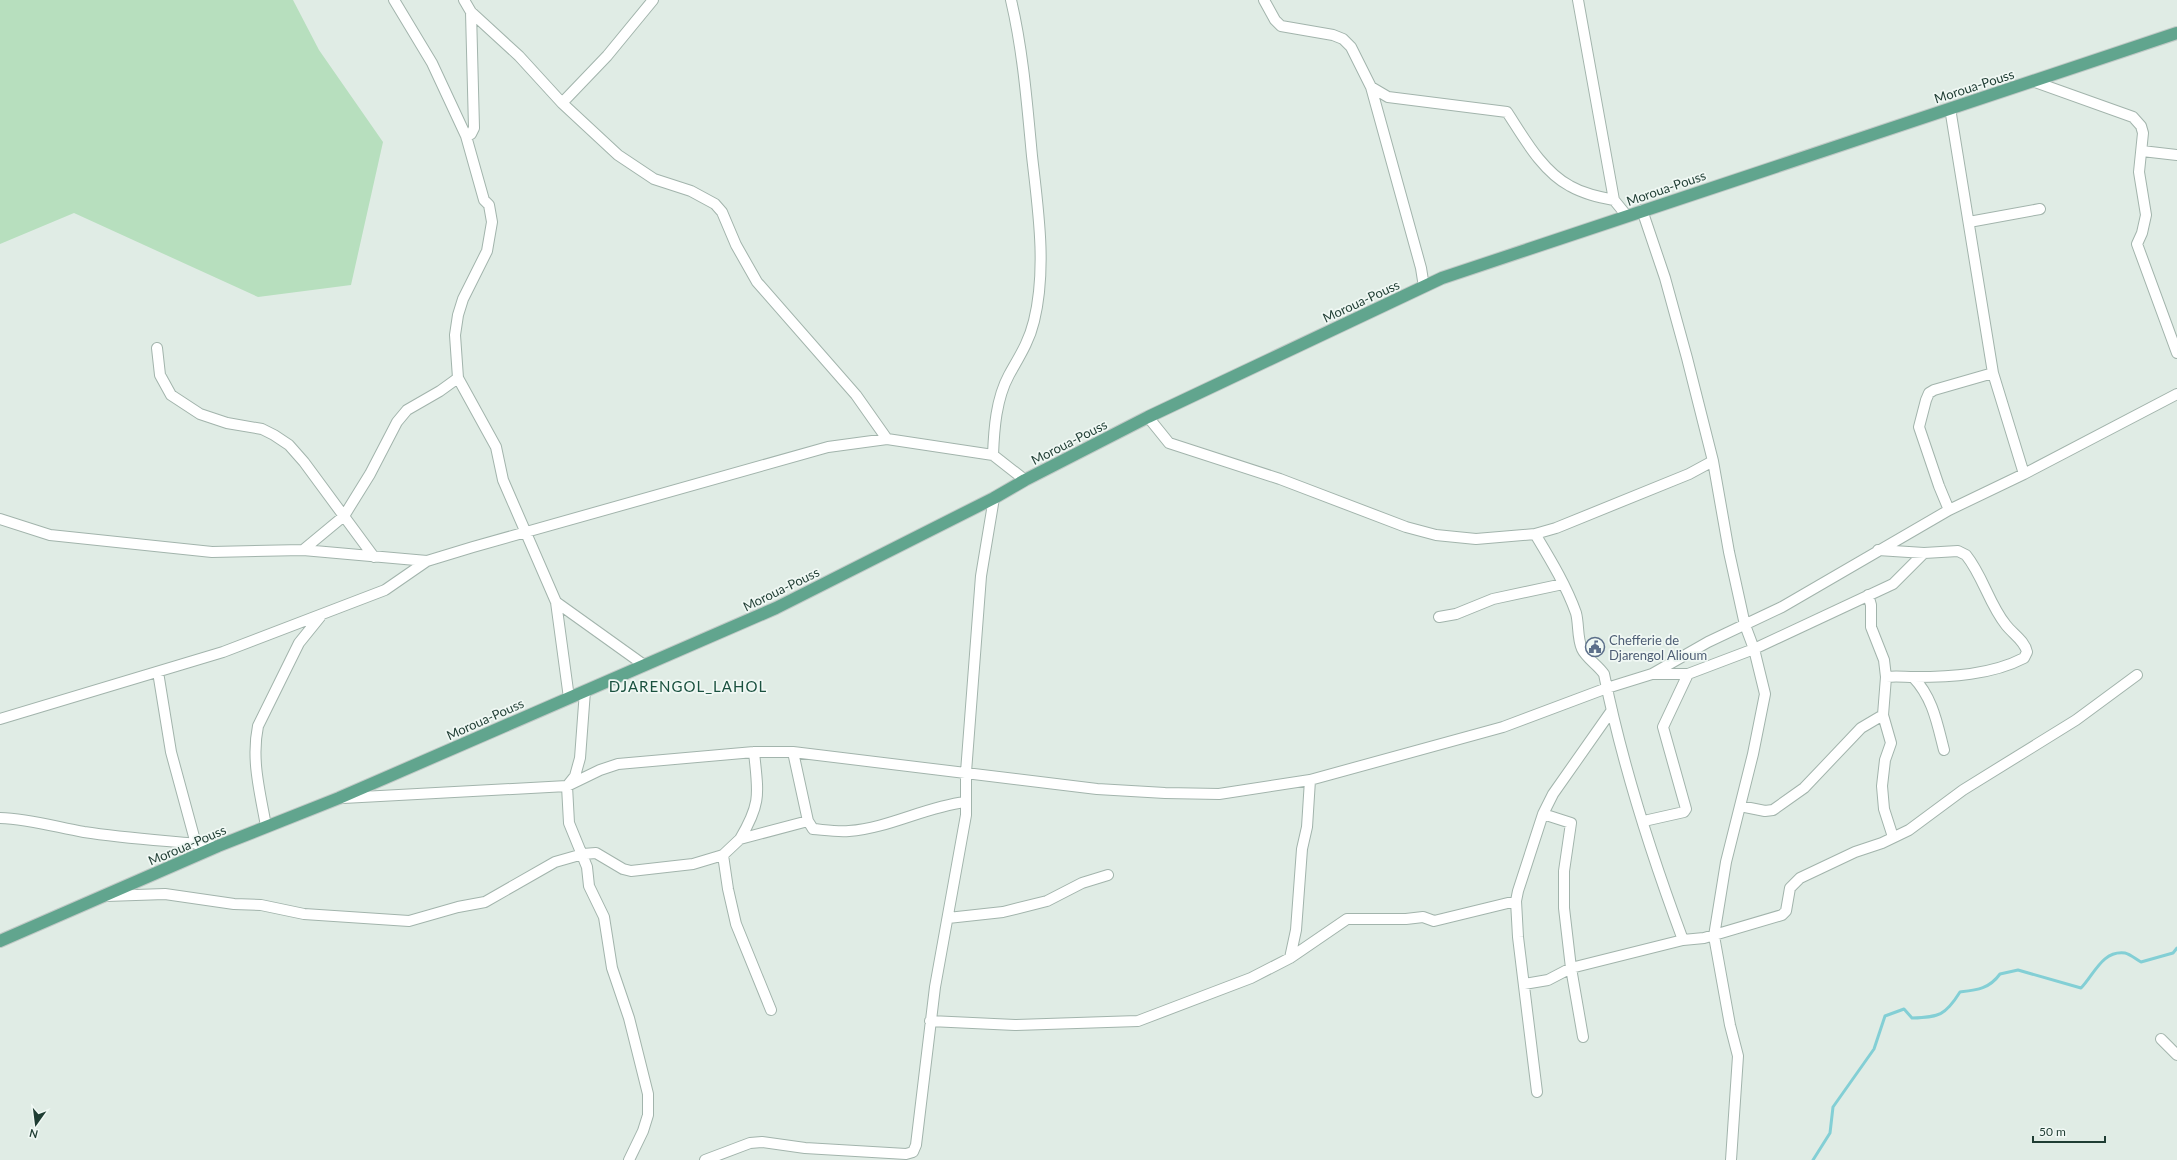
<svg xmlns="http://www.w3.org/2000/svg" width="2177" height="1160" viewBox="0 0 2177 1160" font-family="Lato,sans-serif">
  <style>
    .green { fill: #b7dfbe }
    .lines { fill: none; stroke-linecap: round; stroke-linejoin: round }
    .stream { stroke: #83cfd5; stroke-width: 3 }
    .minor-casing { stroke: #a2b4ac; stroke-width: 12 }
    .primary-casing { stroke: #c0c9c6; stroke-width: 14 }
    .minor { stroke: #fff; stroke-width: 10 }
    .primary { stroke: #61a58e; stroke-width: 12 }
    .labels { text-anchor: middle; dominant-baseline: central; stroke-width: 3.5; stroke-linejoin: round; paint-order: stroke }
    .street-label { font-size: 13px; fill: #1f3d33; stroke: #f0f8f4 }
    .service-label { font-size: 13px; fill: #4e5e75; stroke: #f0f8f4; text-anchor: start }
    .quarter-label { font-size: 15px; letter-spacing: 1px; fill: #1a513f; stroke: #f0f8f4 }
  </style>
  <rect width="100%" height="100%" fill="#e0ece5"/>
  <path class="green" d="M0,0H293L319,50L383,142L351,285L258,297L74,213L0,244Z"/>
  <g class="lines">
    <path class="stream" d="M1813,1160L1830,1133L1833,1107L1874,1049L1885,1016L1904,1009L1912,1018C1939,1017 1945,1016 1960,992C1977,990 1989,989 2000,974L2018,970L2081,988C2094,975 2102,950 2125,953C2130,954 2137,960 2141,962L2173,953L2177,948"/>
    <g class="minor-casing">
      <path id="minor" d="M394,0L432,63L466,136L484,200L489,205L492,222L487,251L463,299L458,315L455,335L458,378L496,447L503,480L556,602L569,698
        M464,0L471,12L519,56L562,103L618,155L654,179L691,191L715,204L722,212L736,245L757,282L856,395L887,439
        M1264,0L1275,20L1281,26L1333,35L1343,39L1351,47L1371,87L1388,97L1507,112C1524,138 1542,171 1570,186C1584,194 1599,197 1614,200
        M1578,0L1614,200L1627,216
        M2032,81L2133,117L2141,126L2143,133L2139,172L2146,215L2142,233L2137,244L2177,353
        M1371,87L1421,268L1424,287
        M562,103L607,56L653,0
        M1950,108L1993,373L2024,474
        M466,136L471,134L474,128L471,12
        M2142,151L2177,155
        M1642,210L1665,278L1687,358L1713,461L1729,552L1745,625L1754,649L1765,694L1753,754L1726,862L1714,936L1730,1025L1738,1056L1731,1160
        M1969,222L2040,209
        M157,348L160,375L171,395L200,414L227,423L262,429L274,435L289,445L304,462L374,557
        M1148,417L1169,443L1280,479L1406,527L1436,535L1476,539L1535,534L1556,528L1689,474L1713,461
        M993,455C994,429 996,399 1009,375C1019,357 1029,342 1034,321C1047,268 1038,209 1032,156C1027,103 1023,51 1011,0
        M1949,510L1939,486L1919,427L1926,400L1929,393L1934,390L1993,373
        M0,519L50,535L212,552L303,550L427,561
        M1535,534C1550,559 1566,585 1576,613C1579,624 1577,638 1582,649C1586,658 1598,665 1604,674C1622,764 1651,854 1683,940
        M303,550L344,516L370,474L397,422L407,410L440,391L458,378
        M1878,550L1924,553L1958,551L1966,555C1983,576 1989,604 2006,625C2013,634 2025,641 2027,652L2024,658C1991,675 1951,677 1914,677C1905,677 1896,676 1886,677
        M556,602L644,665
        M1439,617L1456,614L1493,599L1563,584
        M158,672L171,752L196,844
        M1652,674H1688L1754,649L1893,584L1924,553
        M1913,677C1933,698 1937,723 1944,750
        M585,691L580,758L575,776L567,786L569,823L587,867L589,886L604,917L612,968L629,1018L648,1094V1115L643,1131L629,1160
        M1883,715L1891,743L1885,760L1882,786L1884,809L1893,837
        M0,719L223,652L385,590L427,561L473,547L828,447L887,439L993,455L1025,480
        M793,752L808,821L813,829C825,830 837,832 849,831C889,828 925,807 965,802
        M343,798L567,786L600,770L618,764L754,752H793L1097,789L1165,793L1219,794L1310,780L1503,727L1607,688L1652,674L1708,642L1782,607L1949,510L2024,474L2177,394
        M1740,806L1765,811L1773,810L1804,788L1861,728L1883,715L1886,677L1884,660L1871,627V605L1868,595
        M1543,814L1571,823L1564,871V908L1571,968L1583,1037
        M0,818C29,819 56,827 84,832C129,839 174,841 218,846
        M1644,821L1684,812L1686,809L1663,727L1688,674
        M266,826C260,792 251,760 258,726L299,643L320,617
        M740,839C762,802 758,793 754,752
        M723,855L728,889L736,924L771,1010
        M106,896L165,894L234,904L261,905L304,914L409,921L458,907L485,902L555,862L583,854L596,853L623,869L631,871L693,864L723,855L740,839L808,821
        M948,918L1003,912L1047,901L1082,883L1108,875
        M1290,958L1296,930L1302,849L1307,827L1310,780
        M1524,984L1548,980L1571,968L1683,940L1704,938L1782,915L1786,911L1790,888L1800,878L1855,852L1882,843L1909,830L1963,790L2076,720L2137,675
        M930,1021L1015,1025L1138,1021L1251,978L1290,958L1347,919H1406L1423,917L1434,921L1516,901
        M2161,1039L2177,1055
        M1537,1092L1518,937L1516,901L1518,891L1543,814L1553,794L1612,710
        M705,1160L750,1143L762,1142L805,1148L906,1154L913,1152L916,1145L935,987L966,815V772L981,576L994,498"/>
    </g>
    <g class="primary-casing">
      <path id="primary" d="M0,941L218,846L339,798L776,608L994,498L1025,480L1148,417L1442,278L2177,33"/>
    </g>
    <use href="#minor" class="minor"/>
    <use href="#primary" class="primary"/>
  </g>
  <defs>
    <g id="civic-ring" transform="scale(1)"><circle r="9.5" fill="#f0f8f4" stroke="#5c6f8a" stroke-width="1.5"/><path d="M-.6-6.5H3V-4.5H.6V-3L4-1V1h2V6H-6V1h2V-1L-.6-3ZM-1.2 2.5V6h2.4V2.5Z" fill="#5c6f8a"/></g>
  </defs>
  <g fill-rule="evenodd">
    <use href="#civic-ring" x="1595" y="647"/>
  </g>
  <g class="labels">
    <g class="street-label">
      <text transform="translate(1974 86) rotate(-18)">Moroua-Pouss</text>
      <text transform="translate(1666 188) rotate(-19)">Moroua-Pouss</text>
      <text transform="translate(1361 301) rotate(-25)">Moroua-Pouss</text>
      <text transform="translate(1069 442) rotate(-27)">Moroua-Pouss</text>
      <text transform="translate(781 589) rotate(-26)">Moroua-Pouss</text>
      <text transform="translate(485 719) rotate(-24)">Moroua-Pouss</text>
      <text transform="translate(187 845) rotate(-23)">Moroua-Pouss</text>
    </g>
    <g class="service-label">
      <text x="1609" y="640">Chefferie de<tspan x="1609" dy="15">Djarengol Alioum</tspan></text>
    </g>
    <g class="quarter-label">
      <text x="688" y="686">DJARENGOL_LAHOL</text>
    </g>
  </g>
  <g transform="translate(36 1124) rotate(194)" stroke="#f0f8f4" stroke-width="3" paint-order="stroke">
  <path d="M0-3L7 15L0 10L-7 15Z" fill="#1f3d33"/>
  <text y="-6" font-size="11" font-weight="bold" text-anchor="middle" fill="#1f3d33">N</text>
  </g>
  <path d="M2033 1136v6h72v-6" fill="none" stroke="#1f3d33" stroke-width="2"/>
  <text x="2039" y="1136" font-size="12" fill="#1f3d33" stroke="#f0f8f4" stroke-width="3" paint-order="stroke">50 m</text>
</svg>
